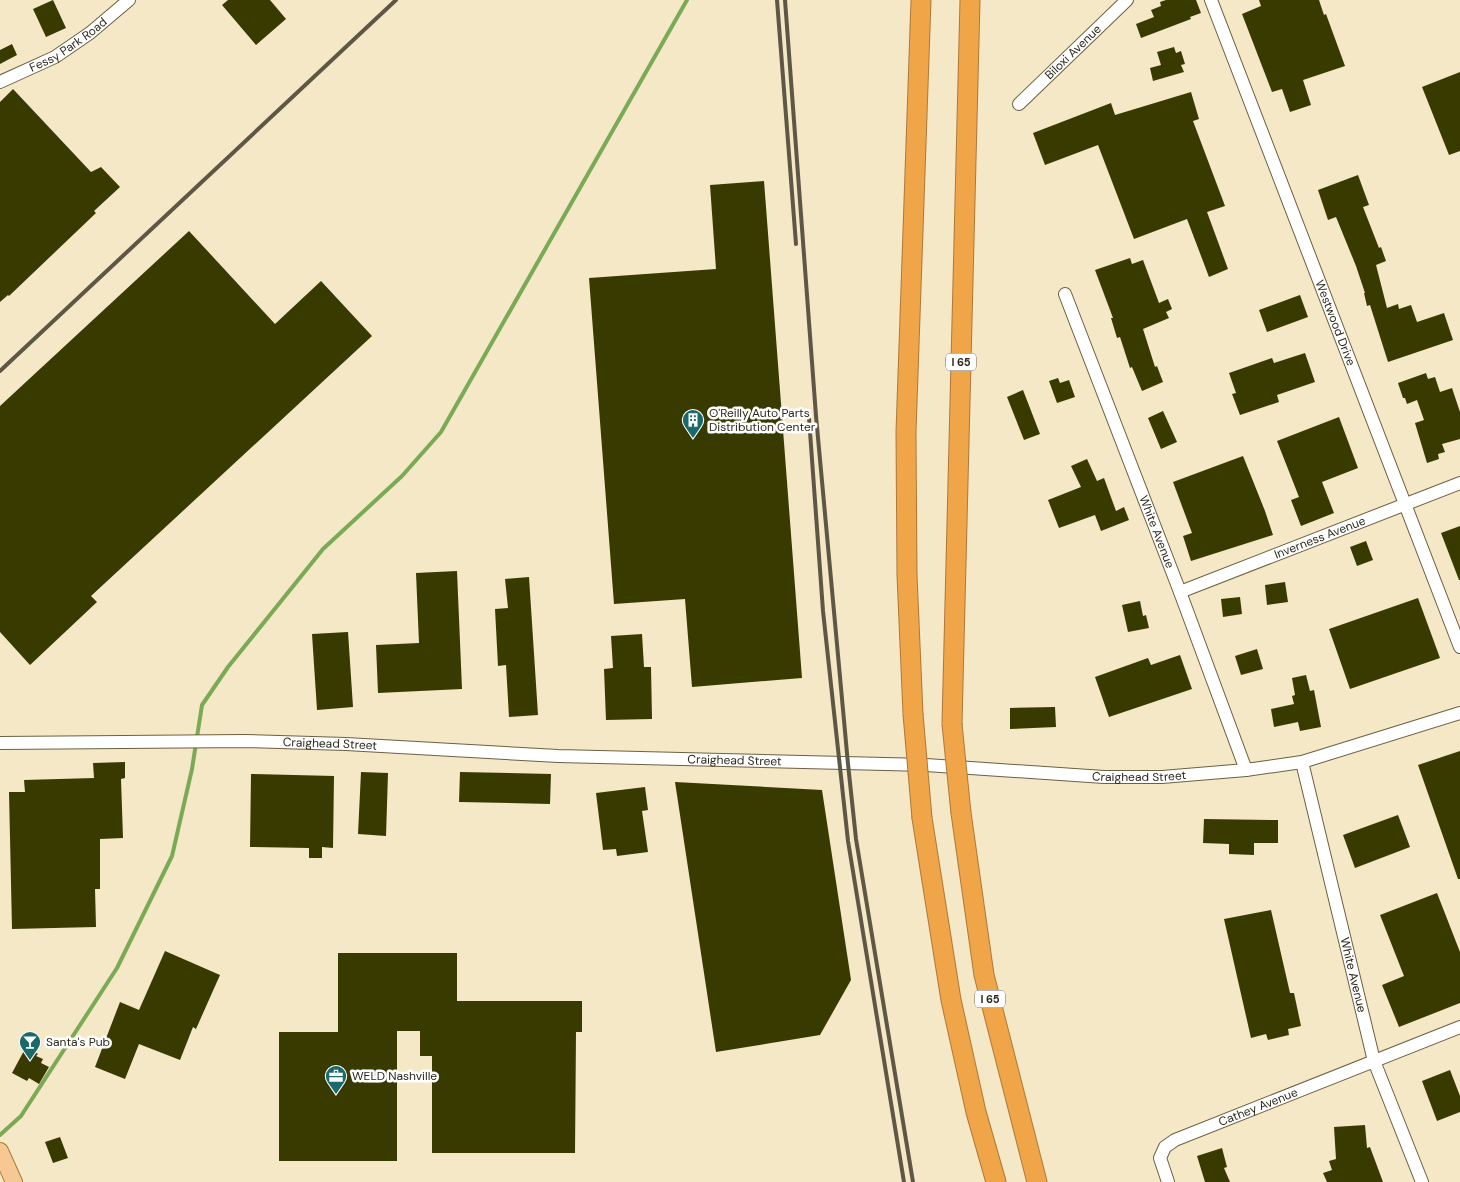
<svg xmlns="http://www.w3.org/2000/svg" width="1460" height="1182" viewBox="0 0 1460 1182" font-family="'DM Sans',sans-serif">
  <style>
    .lines { fill: none; stroke-linecap: round; stroke-linejoin: round }
    .stream { stroke: #7aaa56; stroke-width: 4 }
    .building { fill: #393a00 }
    .minor-casing { stroke: #6b6042; stroke-width: 14 }
    .major-casing { stroke: #ac7939; stroke-width: 18 }
    .highway-casing { stroke: #ac7939; stroke-width: 21 }
    .minor { stroke: #fff; stroke-width: 12 }
    .major { stroke: #f7c992; stroke-width: 16 }
    .highway { stroke: #f1a549; stroke-width: 19 }
    .rail { stroke: #5e5745; stroke-width: 4 }
    .highway-bridge-casing { stroke: #ac7939; stroke-width: 21; stroke-linecap: butt }
    .highway-bridge { stroke: #f1a549; stroke-width: 19 }
    .labels { text-anchor: middle; dominant-baseline: central; stroke-width: 5; stroke-linejoin: round; paint-order: stroke }
    .shield { fill: #fff; stroke: #6b685f; stroke-width: 1 }
    .shield-label { font-size: 11px; font-weight: bold; fill: #2c281b }
    .street-label { font-size: 12px; fill: #2c281b; stroke: #fff }
    .poi-label { font-size: 12px; fill: #2c281b; stroke: #fff; text-anchor: start }
  </style>
  <rect width="100%" height="100%" fill="#f5e8c6"/>
  <g class="lines">
    <path class="stream" d="M0,1135L21,1116L117,968L172,856L192,769L202,705L228,667L323,549L402,476L441,432L687,0"/>
  </g>
  <path class="building" d="M53,0L66,28L46,37L33,9Z
    M228,0H270L286,19L256,45L222,5Z
    M1166,0H1196L1201,13L1190,17L1191,19L1141,38L1136,24L1154,17L1151,10L1161,6L1160,2Z
    M1259,0H1319L1324,15L1326,14L1345,66L1303,80L1311,105L1290,112L1282,89L1272,92L1242,14L1261,6Z
    M12,44L17,55L0,64V50Z
    M1174,47L1176,53L1181,51L1185,64L1181,65L1184,72L1153,81L1150,68L1161,65L1157,52Z
    M1460,72V151L1449,155L1422,87Z
    M13,89L91,172L101,167L120,187L94,211L96,213L9,296L8,295L0,302V102Z
    M1191,92L1199,119L1193,121L1225,206L1207,212L1228,269L1209,277L1187,219L1134,239L1098,145L1045,165L1033,133L1111,103L1115,115Z
    M1358,175L1369,205L1363,207L1379,248L1381,247L1386,261L1376,265L1387,308L1398,304L1399,309L1411,305L1417,322L1444,313L1453,340L1388,362L1370,305L1367,306L1364,293H1365L1356,266L1336,217L1328,220L1318,190Z
    M764,181L802,678L692,687L685,599L614,604L589,278L716,269L710,185Z
    M189,231L275,324L321,281L372,336L91,596L97,602L30,665L0,632V406Z
    M1130,258L1132,264L1143,260L1159,303L1168,299L1172,309L1166,312L1169,318L1143,329L1155,367L1157,366L1163,382L1142,391L1132,367L1130,368L1120,337L1117,338L1111,318H1113L1095,270Z
    M1300,295L1308,317L1267,332L1259,310Z
    M1305,353L1315,382L1277,395L1279,402L1240,415L1232,394L1236,393L1229,373L1272,358L1274,363Z
    M1426,373L1428,379L1435,377L1440,392L1452,388L1460,412V439L1442,444L1445,452L1438,454L1439,459L1427,463L1415,423L1424,420L1417,400L1407,404L1405,398H1403L1398,383Z
    M1058,378L1060,383L1069,380L1075,397L1057,403L1049,381Z
    M1023,390L1040,434L1024,440L1007,397Z
    M1163,411L1177,442L1161,449L1148,418Z
    M1339,417L1358,468L1322,482L1334,513L1301,526L1291,500L1299,497L1277,441Z
    M1243,456L1265,511L1273,535L1191,561L1183,536L1192,533L1173,482Z
    M1087,459L1097,481L1104,478L1116,511L1124,507L1129,520L1101,531L1095,515L1059,528L1048,500L1081,487L1071,466Z
    M1460,526V580H1459L1441,533Z
    M1366,541L1373,560L1357,566L1350,547Z
    M457,571L462,689L378,693L376,645L419,643L416,573Z
    M529,577L538,715L509,717L506,665L498,666L495,609L508,608L505,579Z
    M1285,582L1288,602L1267,605L1265,585Z
    M1240,597L1242,614L1223,617L1221,599Z
    M1418,598L1440,658L1350,689L1329,629Z
    M1140,601L1143,616L1146,615L1149,628L1128,632L1122,605Z
    M348,632L353,707L317,710L312,634Z
    M642,634L644,667H651L652,719L606,720L604,669L613,668L611,636Z
    M1257,649L1263,669L1241,675L1235,656Z
    M1180,655L1192,689L1109,717L1095,677L1148,658L1151,665Z
    M1306,675L1310,691L1314,690L1321,727L1300,731L1298,722L1274,727L1271,709L1294,704L1292,696L1295,695L1292,678Z
    M1055,707L1056,727L1010,729V708Z
    M1460,751V879H1458L1418,765Z
    M125,762V778L121,779L123,838L100,839V889H95L96,927L12,929L9,792H25L24,780L94,778L93,763Z
    M361,772L388,773L386,836L358,834Z
    M460,772L551,774L550,804L459,802Z
    M251,774L334,776L333,848L322,847V858H309V848L250,847Z
    M675,782L822,790L851,980L820,1035L716,1052Z
    M645,787L648,810L642,811L648,852L617,856L616,849L603,850L596,793Z
    M1398,815L1410,847L1355,868L1343,835Z
    M1204,819L1278,820V843H1254V855L1229,854V844L1203,843Z
    M1437,893L1460,952V1003L1399,1027L1382,985L1404,976L1380,915Z
    M1271,910L1290,993H1294L1301,1026L1288,1029L1289,1035L1268,1040L1266,1034L1251,1038L1224,919Z
    M165,951L220,975L196,1029L193,1027L180,1060L139,1044L125,1079L95,1067L120,1002L139,1010Z
    M338,953H457V1001H582V1032H576L575,1153H432V1056H420V1031H397V1161H279V1032H338Z
    M26,1047L38,1054L36,1056L43,1059L41,1063L49,1067L39,1084L29,1078L27,1081L12,1073Z
    M1450,1070L1460,1096V1112L1437,1121L1422,1081Z
    M1365,1125L1367,1148L1370,1147L1383,1182H1327L1323,1173L1332,1170L1329,1161L1336,1159L1334,1127Z
    M60,1137L68,1158L53,1163L45,1142Z
    M1222,1148L1227,1167L1224,1168L1230,1182H1205L1197,1156Z"/>
  <g class="lines">
    <g class="minor-casing">
      <g id="minor">
        <path id="s1" d="M1211,0L1460,647"/>
        <path id="s2" d="M0,82L55,57L90,33L129,0"/>
        <path id="s3" d="M1019,104L1127,0"/>
        <path id="s4" d="M1065,294L1180,592L1246,770"/>
        <path id="s5" d="M1180,592L1460,483"/>
        <path id="s6" d="M0,743L245,741L346,744L558,756L926,765L1104,777H1162L1246,770L1302,762L1460,713"/>
        <path id="s7" d="M1302,762L1374,1061L1422,1182"/>
        <path id="s8" d="M1168,1182L1160,1158L1165,1147L1175,1140L1460,1027"/>
      </g>
    </g>
    <g class="major-casing">
      <path id="major" d="M0,1151L14,1182"/>
    </g>
    <g class="highway-casing">
      <path id="highway" d="M913,714L907,575L906,432L921,0
        M952,724L970,0
        M961,813L984,975L1037,1182
        M922,818L951,1000L976,1112L996,1182"/>
    </g>
    <use href="#minor" class="minor"/>
    <use href="#major" class="major"/>
    <use href="#highway" class="highway"/>
    <path class="rail" d="M777,0L796,244
      M785,0L816,416L848,764L856,839L913,1182
      M0,371L396,0
      M809,418L823,611L848,841L904,1182"/>
    <g class="highway-bridge-casing">
      <path id="highway-bridge" d="M913,714L922,818
        M952,724L961,813"/>
    </g>
    <use href="#highway-bridge" class="highway-bridge"/>
  </g>
  <defs>
    <g id="building-pin" transform="scale(1.125)"><path d="M0 17L-7.5 6A9.5 9.5 0 1 1 7.5 6Z" fill="#1b696b" stroke="#fff"/><path d="M-4-6H4V6H1V3H-1V6H-4ZM-2.5-4.3h1.7v1.8h-1.7ZM.8-4.3h1.7v1.8H.8ZM-2.5-1h1.7V.8h-1.7ZM.8-1h1.7V.8H.8Z" fill="#fff"/></g>
    <g id="bar-pin" transform="scale(1.125)"><path d="M0 17L-7.5 6A9.5 9.5 0 1 1 7.5 6Z" fill="#1b696b" stroke="#fff"/><path d="M-6-5H6L.8 .8V4.5H3.5V6h-7V4.5H-.8V.8Z" fill="#fff"/></g>
    <g id="office-pin" transform="scale(1.125)"><path d="M0 17L-7.5 6A9.5 9.5 0 1 1 7.5 6Z" fill="#1b696b" stroke="#fff"/><path d="M-6-3h4V-5.5h4V-3h4V5H-6ZM-1-4.5V-3h2v-1.5ZM-6 0V1H6V0Z" fill="#fff"/></g>
  </defs>
  <g fill-rule="evenodd">
    <use href="#building-pin" x="693" y="420"/>
    <use href="#bar-pin" x="30" y="1042"/>
    <use href="#office-pin" x="336" y="1076"/>
  </g>
  <g class="labels">
    <g class="shield">
      <rect x="946" y="353.5" width="30" height="17" rx="4"/>
      <rect x="975" y="990.5" width="30" height="17" rx="4"/>
    </g>
    <g class="shield-label">
      <text x="961" y="362">I 65</text>
      <text x="990" y="999">I 65</text>
    </g>
    <g class="street-label">
      <text stroke="none"><textPath href="#s2" startOffset="78">Fessy Park Road</textPath></text>
      <text stroke="none"><textPath href="#s3" startOffset="75">Biloxi Avenue</textPath></text>
      <text stroke="none"><textPath href="#s1" startOffset="346">Westwood Drive</textPath></text>
      <text stroke="none"><textPath href="#s4" startOffset="255">White Avenue</textPath></text>
      <text stroke="none"><textPath href="#s5" startOffset="150">Inverness Avenue</textPath></text>
      <text stroke="none"><textPath href="#s6" startOffset="330">Craighead Street</textPath></text>
      <text stroke="none"><textPath href="#s6" startOffset="735">Craighead Street</textPath></text>
      <text stroke="none"><textPath href="#s6" startOffset="1140">Craighead Street</textPath></text>
      <text stroke="none"><textPath href="#s7" startOffset="219">White Avenue</textPath></text>
      <text stroke="none"><textPath href="#s8" startOffset="139">Cathey Avenue</textPath></text>
    </g>
    <g class="poi-label">
      <text x="709" y="413">O'Reilly Auto Parts<tspan x="709" dy="14">Distribution Center</tspan></text>
      <text x="46" y="1042">Santa's Pub</text>
      <text x="352" y="1076">WELD Nashville</text>
    </g>
  </g>
</svg>
